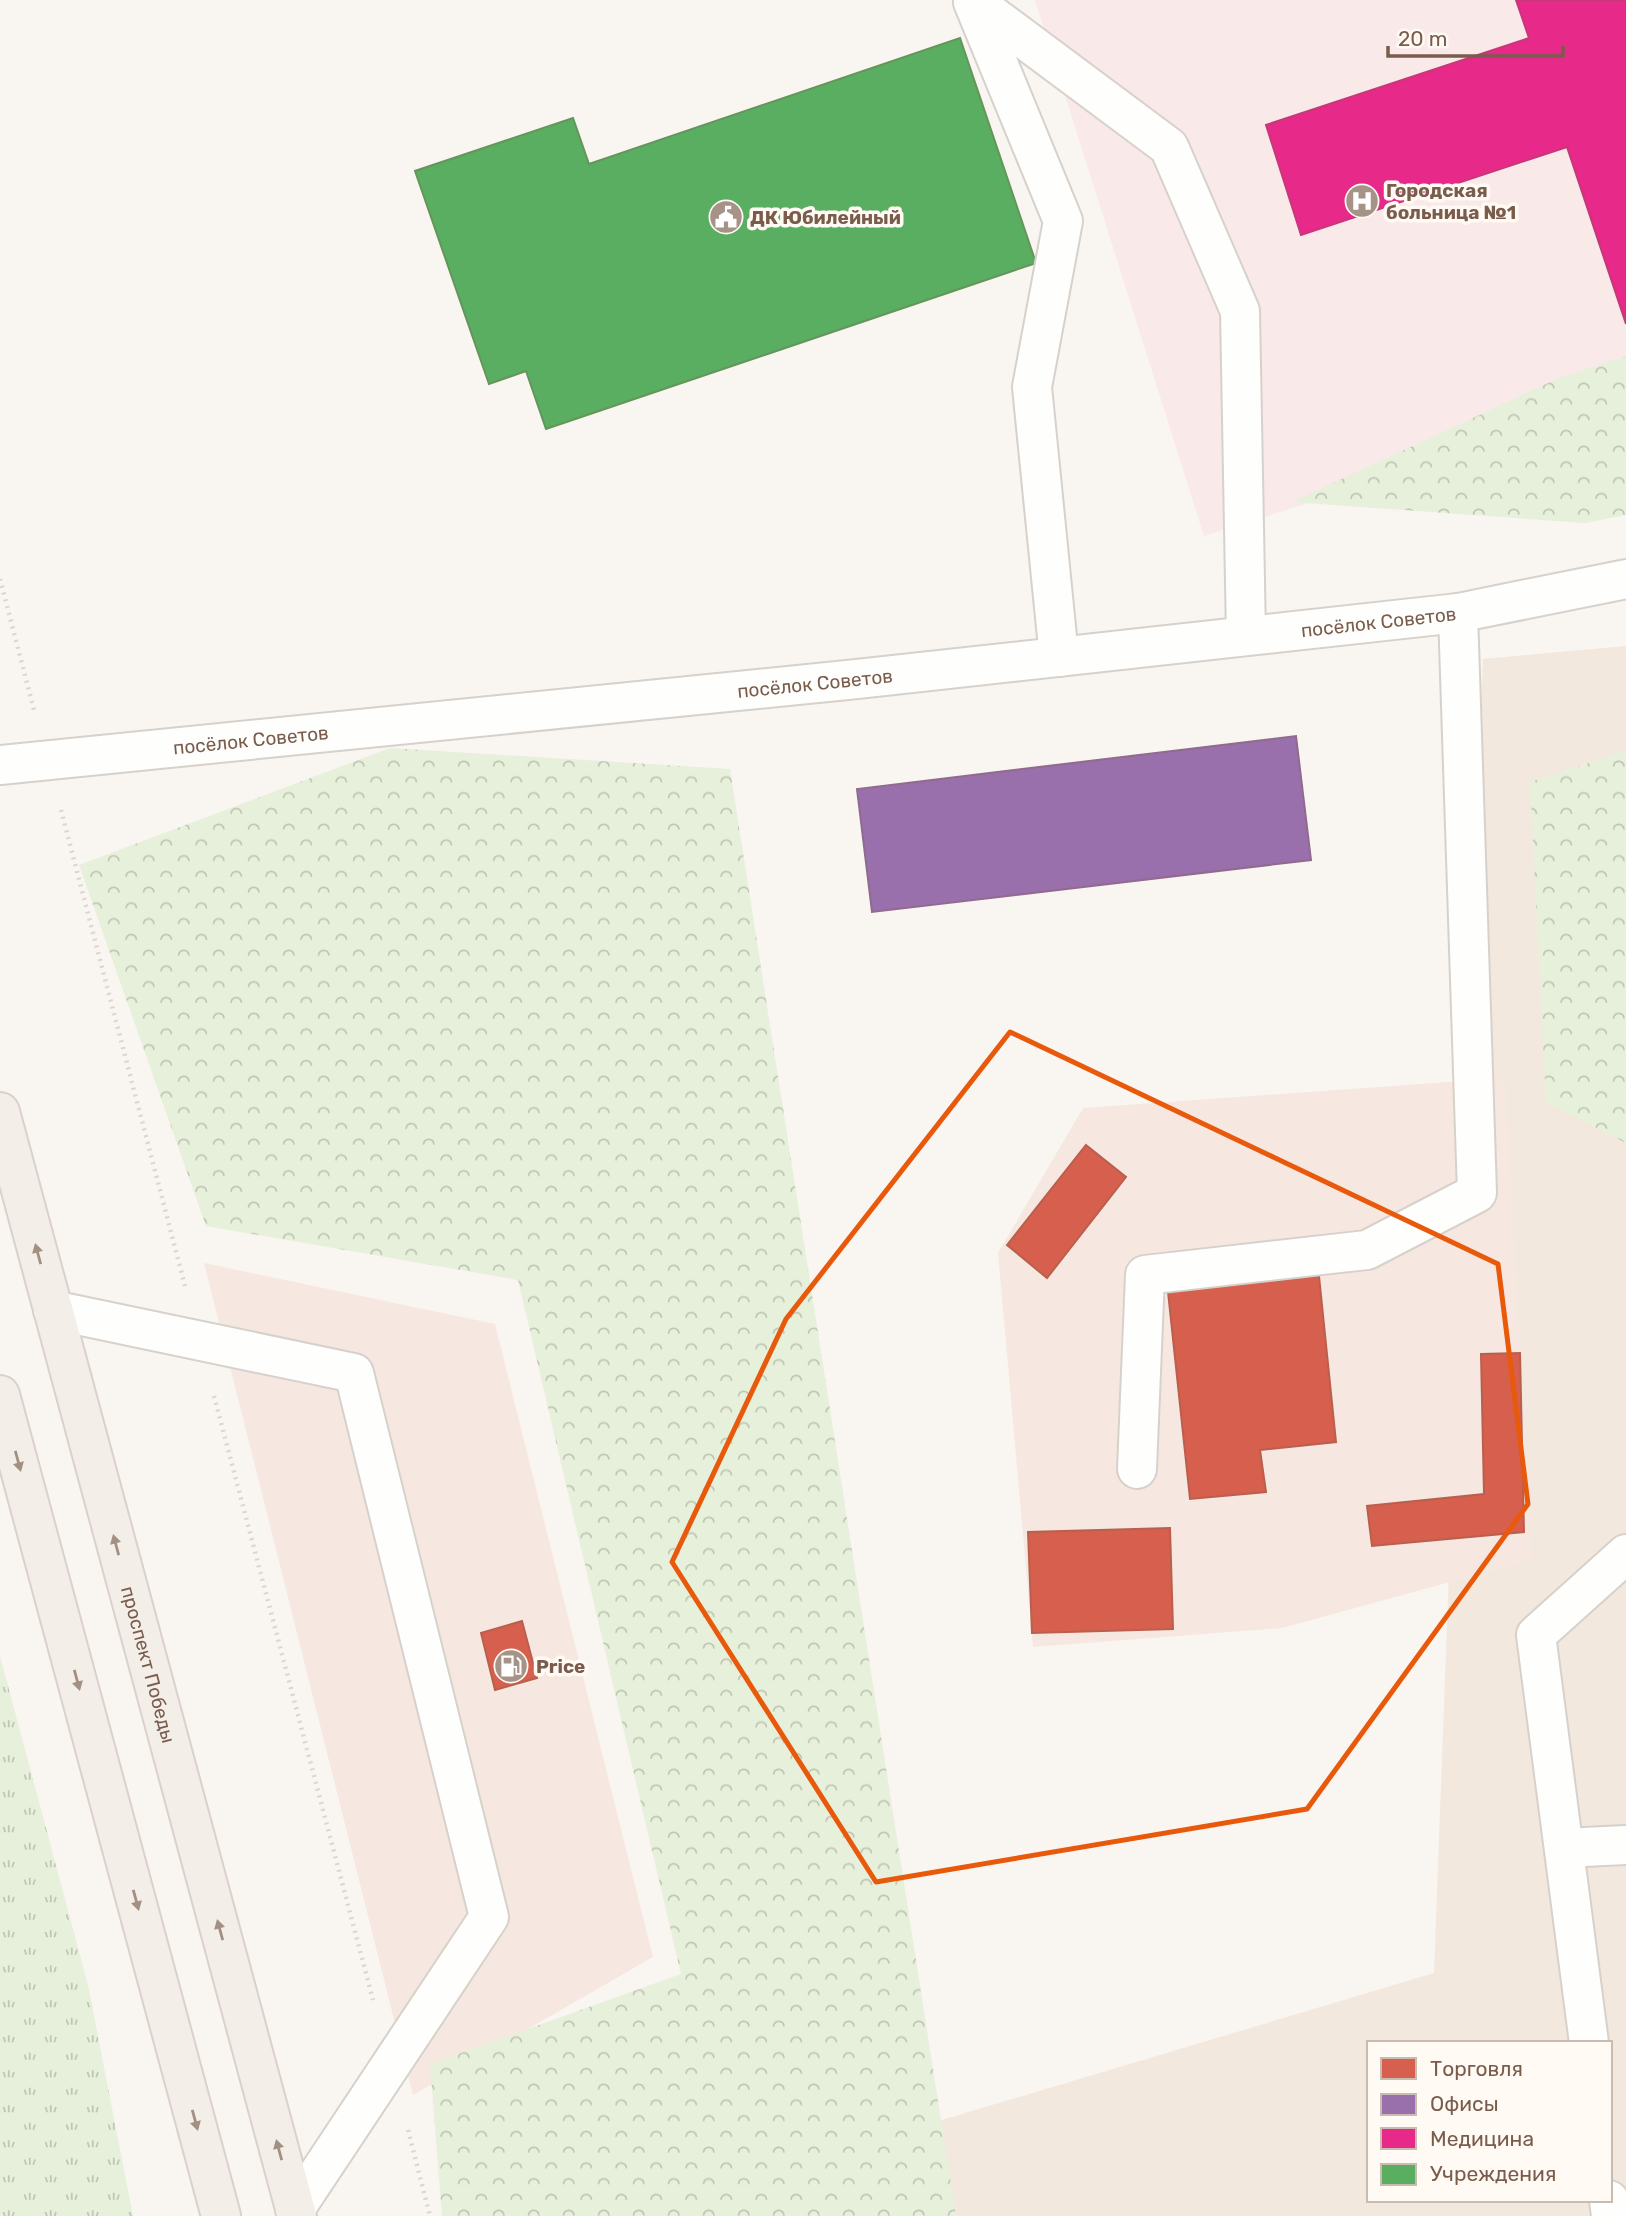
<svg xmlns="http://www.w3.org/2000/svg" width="1626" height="2216" viewBox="0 0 1626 2216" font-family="Rubik,sans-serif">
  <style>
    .residential { fill: #f2e8de; fill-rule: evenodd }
    .commercial { fill: #f6e8e1 }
    .medical { fill: #fae9e9 }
    .grass { fill: url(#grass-tufts) }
    .forest { fill: url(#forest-crowns) }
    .shops { fill: #d6604d; stroke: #ba5f4d; stroke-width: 2 }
    .offices { fill: #9970ab; stroke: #906a8f; stroke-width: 2 }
    .health { fill: #e7298a; stroke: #c63878; stroke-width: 2 }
    .public { fill: #5aae61; stroke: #64955b; stroke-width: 2 }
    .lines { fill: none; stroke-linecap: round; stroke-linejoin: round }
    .minor-casing { stroke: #d7d1cb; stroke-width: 42 }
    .major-casing { stroke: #dad1cc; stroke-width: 42 }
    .path { stroke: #dcd5d0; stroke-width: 4.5; stroke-dasharray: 2 5; stroke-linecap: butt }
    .minor { stroke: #fefefd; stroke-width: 38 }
    .major { stroke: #f3eee8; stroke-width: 38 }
    .oneway { fill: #a48f83 }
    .marked { fill: none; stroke: #e8590c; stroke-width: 5; stroke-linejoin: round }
    .labels { text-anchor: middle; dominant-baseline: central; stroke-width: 7; stroke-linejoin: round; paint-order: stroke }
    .poi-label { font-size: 19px; font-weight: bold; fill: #7a5c4d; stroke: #fffaf3; text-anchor: start }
    .street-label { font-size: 19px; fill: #7a5c4d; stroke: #fffaf3 }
  </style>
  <defs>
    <pattern id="grass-tufts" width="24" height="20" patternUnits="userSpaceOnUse" patternTransform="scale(1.75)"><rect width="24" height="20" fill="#e7f0db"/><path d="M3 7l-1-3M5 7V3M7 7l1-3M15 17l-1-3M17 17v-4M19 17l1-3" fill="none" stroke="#c0c6b4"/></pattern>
    <pattern id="forest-crowns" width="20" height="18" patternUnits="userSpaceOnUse" patternTransform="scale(1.75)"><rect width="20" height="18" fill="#e7f0db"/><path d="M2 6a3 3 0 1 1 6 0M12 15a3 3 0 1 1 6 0" fill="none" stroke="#c0c6b4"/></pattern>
  </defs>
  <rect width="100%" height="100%" fill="#f9f5f0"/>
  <path class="residential" d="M1626,646V2216H621L1434,1973L1483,659ZM1369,2043H1610V2200H1369Z"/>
  <path class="commercial" d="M1505,1078L1531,1560L1282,1628L1033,1647L998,1253L1083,1108Z
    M204,1263L495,1324L653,1957L413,2095Z"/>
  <path class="medical" d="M1035,0H1626V402L1204,536Z"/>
  <path class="grass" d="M0,1656L88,1985L133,2216H0Z"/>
  <path class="forest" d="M1626,356V515L1585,523L1292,502L1559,378Z
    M390,748L730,769L956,2216H442L430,2064L681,1974L518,1280L206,1226L79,865Z
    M1626,751V1143L1546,1102L1530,782Z"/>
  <path class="shops" d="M1086,1145L1126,1177L1047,1278L1007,1245Z
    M1319,1276L1336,1442L1260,1450L1266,1492L1190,1499L1168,1292Z
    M1520,1353L1524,1532L1372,1546L1367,1506L1484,1494L1481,1354Z
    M1170,1528L1173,1629L1032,1633L1028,1532Z
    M522,1621L537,1678L495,1690L481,1633Z"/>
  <path class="offices" d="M1296,736L1311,860L872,912L857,789Z"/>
  <path class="health" d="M1516,0H1626V324L1567,147L1301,235L1266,125L1529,38Z"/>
  <path class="public" d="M960,38L1036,263L546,429L526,371L489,384L415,171L573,118L589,164Z"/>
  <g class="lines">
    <g class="minor-casing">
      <g id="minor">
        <path d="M973,1L1169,147L1240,311L1246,636"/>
        <path d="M973,2L1063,221L1032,387L1059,657"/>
        <path id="s1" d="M0,765L857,679L1458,613L1626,579"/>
        <path d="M53,1310L354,1373L489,1917L295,2209"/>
        <path d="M1137,1469L1145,1275L1367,1250L1477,1193L1458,613"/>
        <path d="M1564,1848L1626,1845"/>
        <path d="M1589,2043L1536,1635L1626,1554"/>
        <path d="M1609,2200L1611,2216"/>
      </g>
    </g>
    <g class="major-casing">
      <g id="major">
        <path id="s2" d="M0,1112L297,2216"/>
        <path d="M0,1395L221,2216"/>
      </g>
    </g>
    <path class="path" d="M0,579L34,710
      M61,810L185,1286
      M214,1396L373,2000
      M408,2130L430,2216"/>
    <use href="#minor" class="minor"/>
    <use href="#major" class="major"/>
  </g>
  <defs><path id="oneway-solid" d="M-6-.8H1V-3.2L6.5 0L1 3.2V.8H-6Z" transform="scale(1.75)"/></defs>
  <g class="oneway">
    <use href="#oneway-solid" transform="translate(38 1254) rotate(-105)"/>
    <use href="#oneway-solid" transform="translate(18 1461) rotate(75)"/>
    <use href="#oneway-solid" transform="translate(116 1545) rotate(-105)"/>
    <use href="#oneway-solid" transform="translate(77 1680) rotate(75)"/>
    <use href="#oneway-solid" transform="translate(136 1900) rotate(75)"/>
    <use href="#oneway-solid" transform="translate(220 1930) rotate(-105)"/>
    <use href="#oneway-solid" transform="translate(195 2120) rotate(75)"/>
    <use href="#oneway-solid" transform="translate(279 2150) rotate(-105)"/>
  </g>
  <path class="marked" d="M1010,1032L1498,1264L1528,1504L1307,1809L876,1882L672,1562L786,1319Z"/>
  <defs>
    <g id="hospital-disc" transform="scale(1.75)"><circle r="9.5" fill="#a69286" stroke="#fffaf3"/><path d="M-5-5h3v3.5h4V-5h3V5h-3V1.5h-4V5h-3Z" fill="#fff"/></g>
    <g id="civic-disc" transform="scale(1.75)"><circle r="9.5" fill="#a69286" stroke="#fffaf3"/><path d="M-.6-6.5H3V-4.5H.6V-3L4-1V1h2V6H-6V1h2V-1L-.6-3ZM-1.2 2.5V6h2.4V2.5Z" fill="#fff"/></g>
    <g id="fuel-disc" transform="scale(1.75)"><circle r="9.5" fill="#a69286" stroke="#fffaf3"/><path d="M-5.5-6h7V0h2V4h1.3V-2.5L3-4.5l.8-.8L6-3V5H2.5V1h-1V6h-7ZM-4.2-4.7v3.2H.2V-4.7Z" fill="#fff"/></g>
  </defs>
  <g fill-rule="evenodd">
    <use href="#hospital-disc" x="1362" y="201"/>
    <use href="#civic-disc" x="726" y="217"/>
    <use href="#fuel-disc" x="511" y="1666"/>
  </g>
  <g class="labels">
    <g class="poi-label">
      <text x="1386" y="190">Городская<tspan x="1386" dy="22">больница №1</tspan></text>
      <text x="750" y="217">ДК Юбилейный</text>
      <text x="536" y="1666">Price</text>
    </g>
    <g class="street-label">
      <text stroke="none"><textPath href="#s1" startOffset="1386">посёлок Советов</textPath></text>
      <text stroke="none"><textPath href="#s1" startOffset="819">посёлок Советов</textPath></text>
      <text stroke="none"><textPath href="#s1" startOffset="252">посёлок Советов</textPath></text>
      <text stroke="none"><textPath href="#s2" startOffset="572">проспект Победы</textPath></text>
    </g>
  </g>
  <rect x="1367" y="2041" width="245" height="161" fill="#fffaf3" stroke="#cabbb1" stroke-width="2"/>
  <rect x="1381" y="2058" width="35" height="21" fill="#d6604d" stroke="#cabbb1" stroke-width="2"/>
  <text x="1430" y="2076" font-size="21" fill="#7a5c4d">Торговля</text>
  <rect x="1381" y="2094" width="35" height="21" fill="#9970ab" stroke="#cabbb1" stroke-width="2"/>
  <text x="1430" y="2111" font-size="21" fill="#7a5c4d">Офисы</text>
  <rect x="1381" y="2128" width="35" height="21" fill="#e7298a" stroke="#cabbb1" stroke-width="2"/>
  <text x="1430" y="2146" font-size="21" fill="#7a5c4d">Медицина</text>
  <rect x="1381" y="2164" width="35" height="21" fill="#5aae61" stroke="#cabbb1" stroke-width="2"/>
  <text x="1430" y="2181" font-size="21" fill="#7a5c4d">Учреждения</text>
  <path d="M1388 46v10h175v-10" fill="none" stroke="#7a5c4d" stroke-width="3.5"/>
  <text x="1398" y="46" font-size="21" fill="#7a5c4d" stroke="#fffaf3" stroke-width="5" paint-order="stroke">20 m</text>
</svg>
